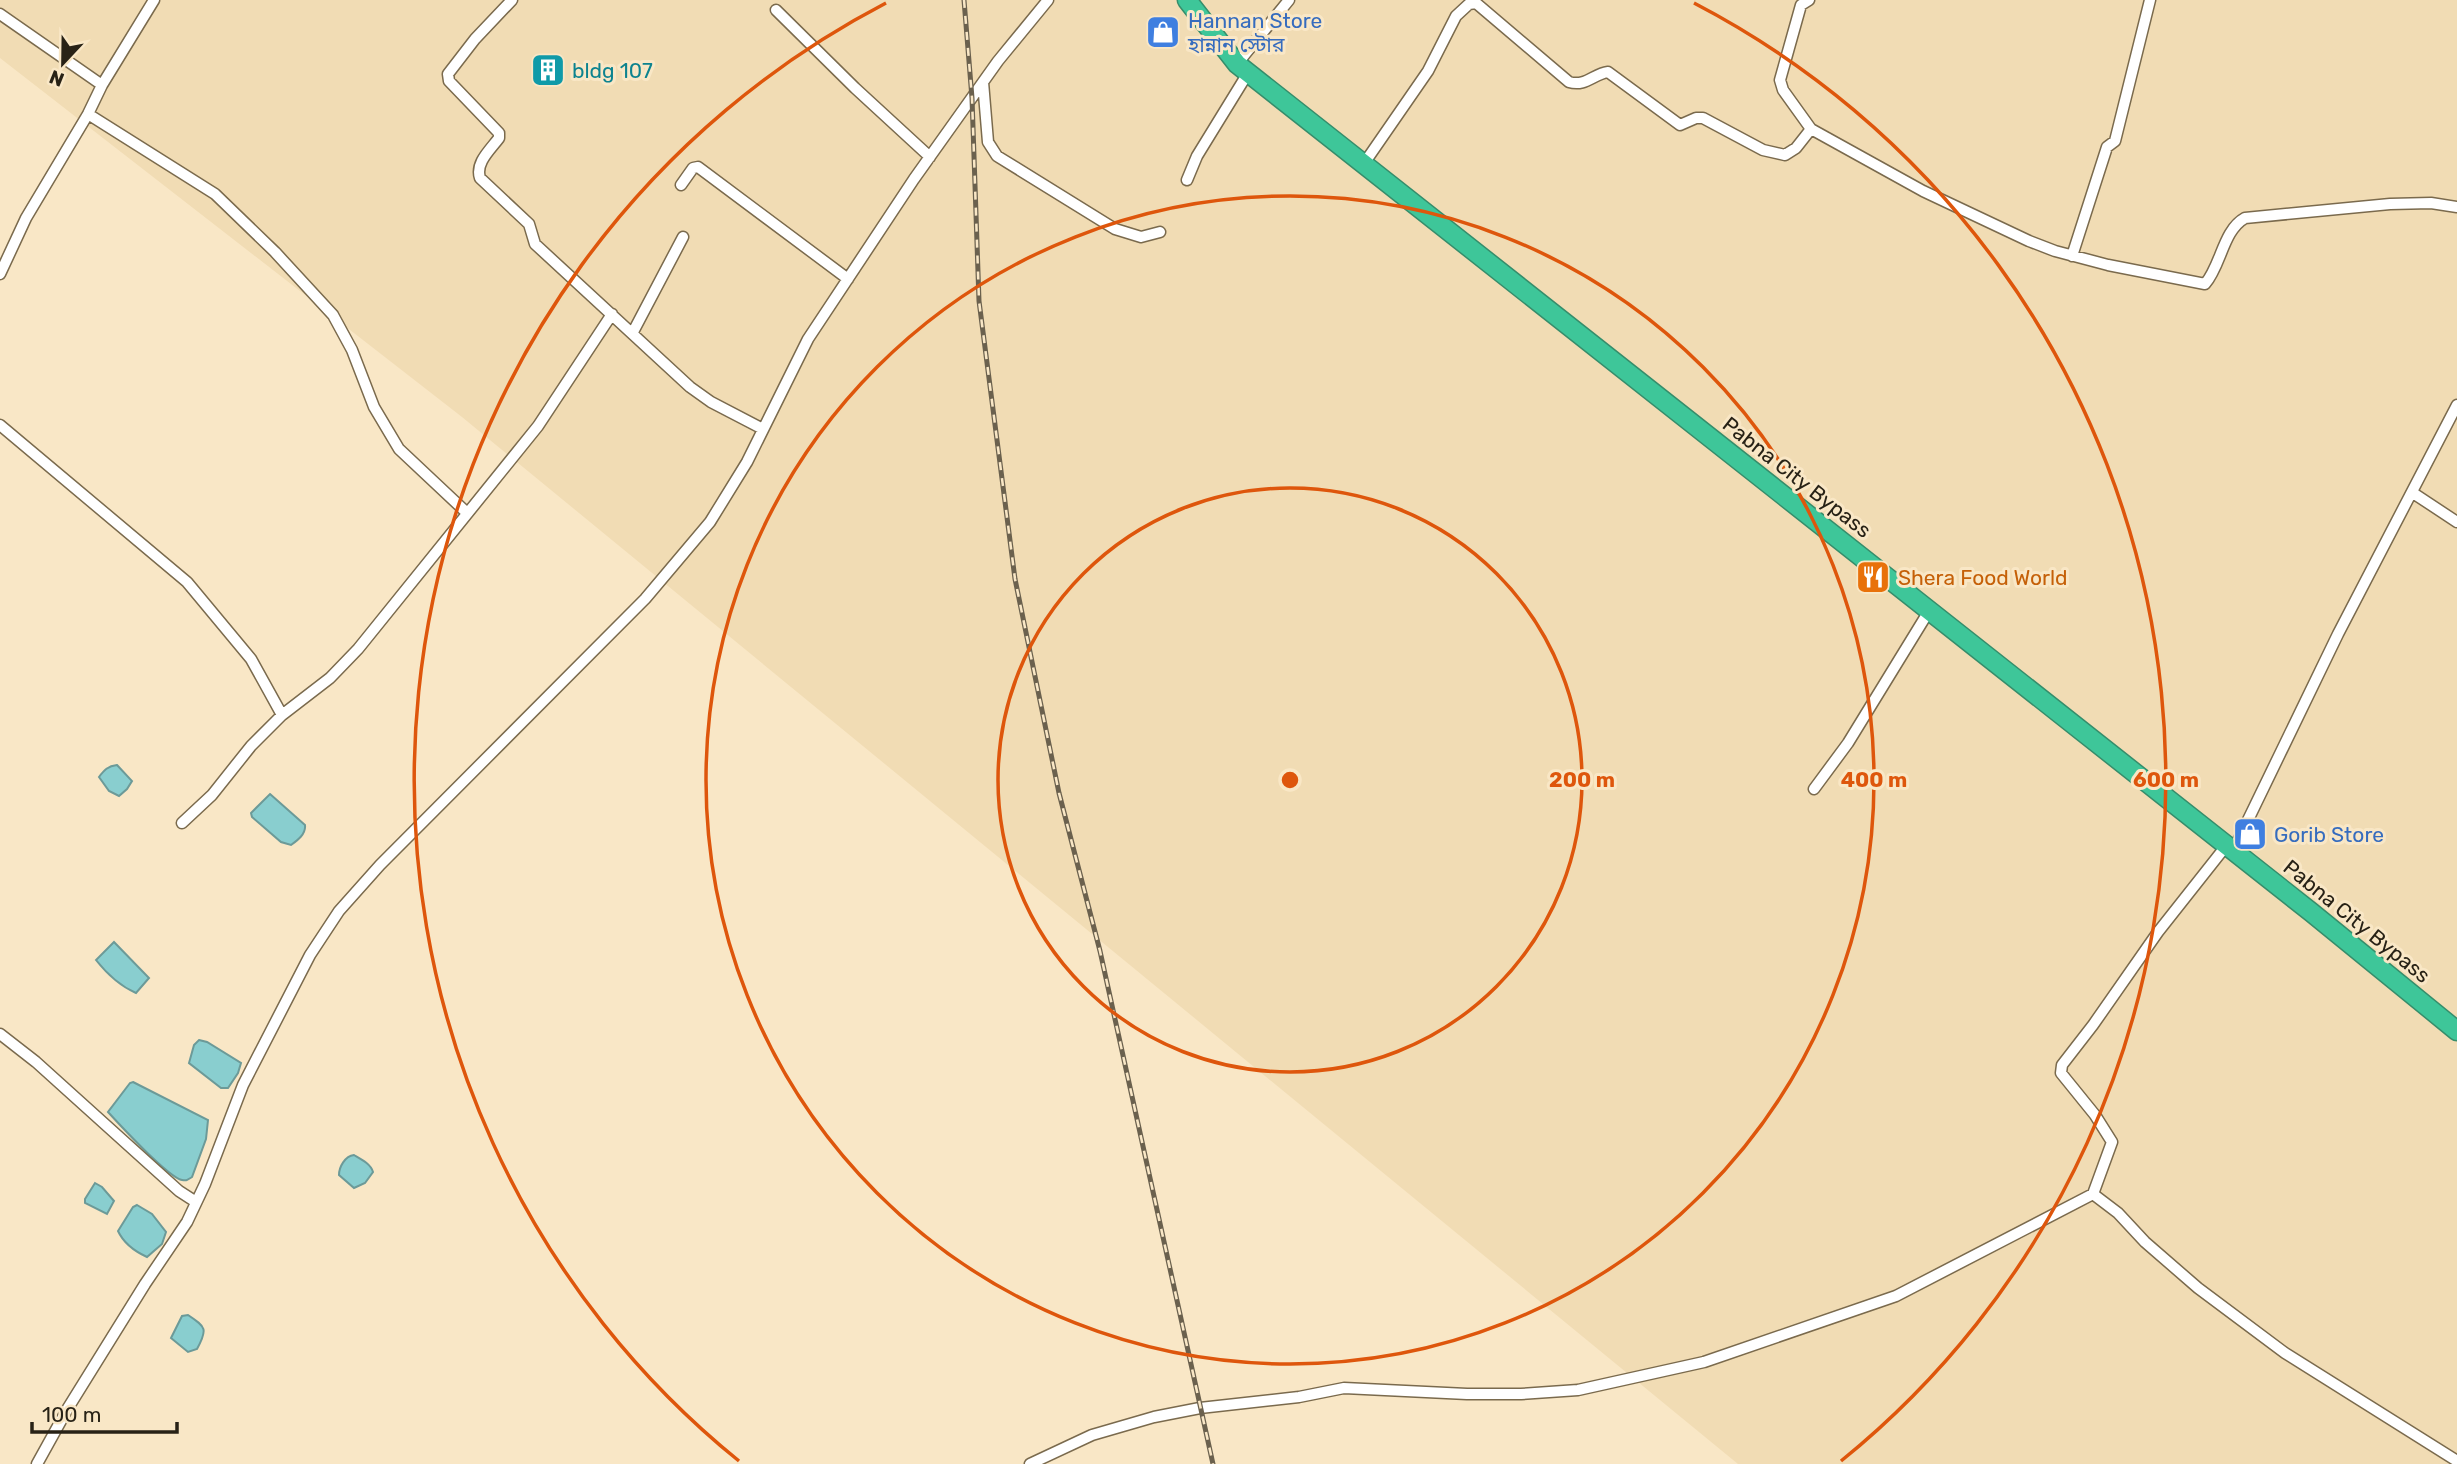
<svg xmlns="http://www.w3.org/2000/svg" width="2457" height="1464" viewBox="0 0 2457 1464" font-family="Rubik,'Noto Sans Bengali',sans-serif">
  <style>
    .built { fill: #f1dcb4 }
    .water { fill: #89cecf; stroke: #6c9a98; stroke-width: 2 }
    .lines { fill: none; stroke-linecap: round; stroke-linejoin: round }
    .street-casing { stroke: #7a6a4d; stroke-width: 13 }
    .highway-casing { stroke: #368d6b; stroke-width: 21 }
    .street { stroke: #fff; stroke-width: 10 }
    .highway { stroke: #3ec699; stroke-width: 18 }
    .rail-casing { stroke: #6b614e; stroke-width: 5 }
    .rail { stroke: #f9e7c6; stroke-width: 2.5; stroke-dasharray: 8; stroke-linecap: butt }
    .ring { fill: none; stroke: #de560c; stroke-width: 3.5 }
    .labels { text-anchor: middle; dominant-baseline: central; stroke-width: 6; stroke-linejoin: round; paint-order: stroke }
    .shop-label { font-size: 21px; fill: #366cbe; stroke: #f9e7c6; text-anchor: start }
    .culture-label { font-size: 21px; fill: #0d838f; stroke: #f9e7c6; text-anchor: start }
    .street-label { font-size: 21px; fill: #282216; stroke: #f9e7c6 }
    .food-label { font-size: 21px; fill: #c56008; stroke: #f9e7c6; text-anchor: start }
    .centre { fill: #de560c; stroke: #f9e7c6; stroke-width: 3.5 }
    .ring-label { font-size: 21px; text-anchor: middle; font-weight: bold; fill: #de560c; stroke: #f9e7c6; stroke-width: 6; stroke-linejoin: round; paint-order: stroke }
  </style>
  <rect width="100%" height="100%" fill="#f9e7c6"/>
  <path class="built" d="M0,0H2457V1464H1738L462,417L0,58Z"/>
  <path class="water" d="M117,765L132,781L127,789L119,796L109,791L99,777C104,770 108,766 117,765Z
    M270,794L305,825C306,834 298,840 291,845L281,842L252,817L251,813Z
    M114,942L149,978L136,993C120,986 107,974 96,960Z
    M199,1040L207,1042L241,1063L238,1073L228,1088H221L189,1063L194,1045Z
    M133,1082L208,1120L206,1139L192,1177C187,1180 187,1181 182,1180C168,1177 119,1124 108,1112L130,1083Z
    M354,1155C361,1159 371,1164 373,1172L365,1183L354,1188L339,1175C339,1167 345,1156 354,1155Z
    M95,1183L102,1187L114,1201L107,1214L85,1203V1199Z
    M137,1205L152,1214L166,1232L162,1244L147,1257C134,1251 124,1244 118,1231L133,1207Z
    M188,1315C206,1327 208,1329 197,1349L188,1352L171,1338L182,1316Z"/>
  <g class="lines">
    <g class="street-casing">
      <path id="street" d="M512,0L475,39L448,74L449,81L499,133V138C490,150 475,163 480,178L529,224L535,244L690,387L711,402L763,429
        M1809,0L1801,5L1780,80L1783,90L1811,129L1923,191L2029,241L2055,251L2108,265L2205,284C2221,266 2223,230 2245,218L2390,204L2431,203L2457,207
        M776,10L855,88L930,157
        M0,14L102,85
        M1237,64L1289,0
        M983,82L988,142L997,156L1115,229L1141,237L1160,232
        M88,114L215,194L275,252L333,315L352,350L374,407L399,449L466,512
        M1363,165L1428,71L1456,16L1469,4L1476,3L1569,82C1586,87 1593,74 1608,72L1680,125L1696,118H1703L1763,150L1785,155L1796,148L1811,129
        M1187,180L1197,156L1248,73
        M681,185L693,168L698,167L848,279
        M2072,256L2107,147L2115,141L2150,0
        M0,274L26,218L88,114L102,85L154,0
        M633,332L683,237
        M0,425L187,582L251,659L282,715
        M2413,493L2457,522
        M1814,789L1848,743L1929,611
        M182,823L212,795L251,746L282,715L330,678L358,649L538,426L612,314
        M2233,851L2338,634L2457,405
        M0,1034L36,1062L179,1191L196,1202
        M2093,1194L2118,1213L2145,1242L2198,1288L2285,1353L2457,1461
        M37,1464L68,1408L145,1284L187,1222L205,1184L243,1085L310,955L339,911L380,865L645,599L710,522L747,462L808,339L914,179L998,61L1048,0
        M1030,1464L1092,1435L1154,1417L1200,1408L1299,1397L1344,1388L1467,1394H1521L1578,1390L1704,1362L1896,1296L2093,1194L2112,1142L2095,1115L2061,1073L2062,1065L2093,1025L2158,932L2226,846"/>
    </g>
    <g class="highway-casing">
      <path id="highway" d="M1187,0L1237,64L2311,912L2457,1031"/>
    </g>
    <use href="#street" class="street"/>
    <use href="#highway" class="highway"/>
    <g class="rail-casing">
      <path id="rail" d="M964,0L972,98L979,301L1015,579L1059,793L1100,951L1213,1464"/>
    </g>
    <use href="#rail" class="rail"/>
  </g>
  <g class="ring">
    <circle cx="1290" cy="780" r="292"/>
    <circle cx="1290" cy="780" r="584"/>
    <path d="M739 1461A876 876 0 0 1 886 3M1694 3A876 876 0 0 1 1841 1461"/>
  </g>
  <defs>
    <g id="shop-square" transform="scale(1.75)"><rect x="-9" y="-9" width="18" height="18" rx="4" fill="#3f7fe0" stroke="#f9e7c6"/><path d="M-5-2.5h2.3a2.7 3.5 0 0 1 5.4 0H5L5.5 6h-11ZM-1.5-2.5h3a1.5 2.3 0 0 0-3 0Z" fill="#fff"/></g>
    <g id="building-square" transform="scale(1.75)"><rect x="-9" y="-9" width="18" height="18" rx="4" fill="#0f9aa8" stroke="#f9e7c6"/><path d="M-4-6H4V6H1V3H-1V6H-4ZM-2.5-4.3h1.7v1.8h-1.7ZM.8-4.3h1.7v1.8H.8ZM-2.5-1h1.7V.8h-1.7ZM.8-1h1.7V.8H.8Z" fill="#fff"/></g>
    <g id="restaurant-square" transform="scale(1.75)"><rect x="-9" y="-9" width="18" height="18" rx="4" fill="#e8710a" stroke="#f9e7c6"/><path d="M-5-6h1v4h1v-4h1v4h1v-4h1v5L-1.5 .5V6h-2V.5L-5-1ZM5-6V6H3V1.5H1.5Q1.5-4 5-6Z" fill="#fff"/></g>
  </defs>
  <g fill-rule="evenodd">
    <use href="#shop-square" x="1163" y="32"/>
    <use href="#building-square" x="548" y="70"/>
    <use href="#restaurant-square" x="1873" y="577"/>
    <use href="#shop-square" x="2250" y="834"/>
  </g>
  <g class="labels">
    <g class="shop-label">
      <text x="1188" y="20">Hannan Store<tspan x="1188" dy="24">হান্নান স্টোর</tspan></text>
      <text x="2274" y="834">Gorib Store</text>
    </g>
    <g class="culture-label">
      <text x="572" y="70">bldg 107</text>
    </g>
    <g class="street-label">
      <text transform="translate(1797 477) rotate(38)">Pabna City Bypass</text>
      <text transform="translate(2357 921) rotate(39)">Pabna City Bypass</text>
    </g>
    <g class="food-label">
      <text x="1898" y="577">Shera Food World</text>
    </g>
  </g>
  <circle cx="1290" cy="780" r="10" class="centre"/>
  <g class="ring-label">
    <text x="1582" y="787">200 m</text>
    <text x="1874" y="787">400 m</text>
    <text x="2166" y="787">600 m</text>
  </g>
  <g transform="translate(63 63) rotate(202)" stroke="#f9e7c6" stroke-width="5" paint-order="stroke">
  <path d="M0-5L12 26L0 18L-12 26Z" fill="#282216"/>
  <text y="-10" font-size="19" font-weight="bold" text-anchor="middle" fill="#282216">N</text>
  </g>
  <path d="M32 1422v10h145v-10" fill="none" stroke="#282216" stroke-width="3.5"/>
  <text x="42" y="1422" font-size="21" fill="#282216" stroke="#f9e7c6" stroke-width="5" paint-order="stroke">100 m</text>
</svg>
